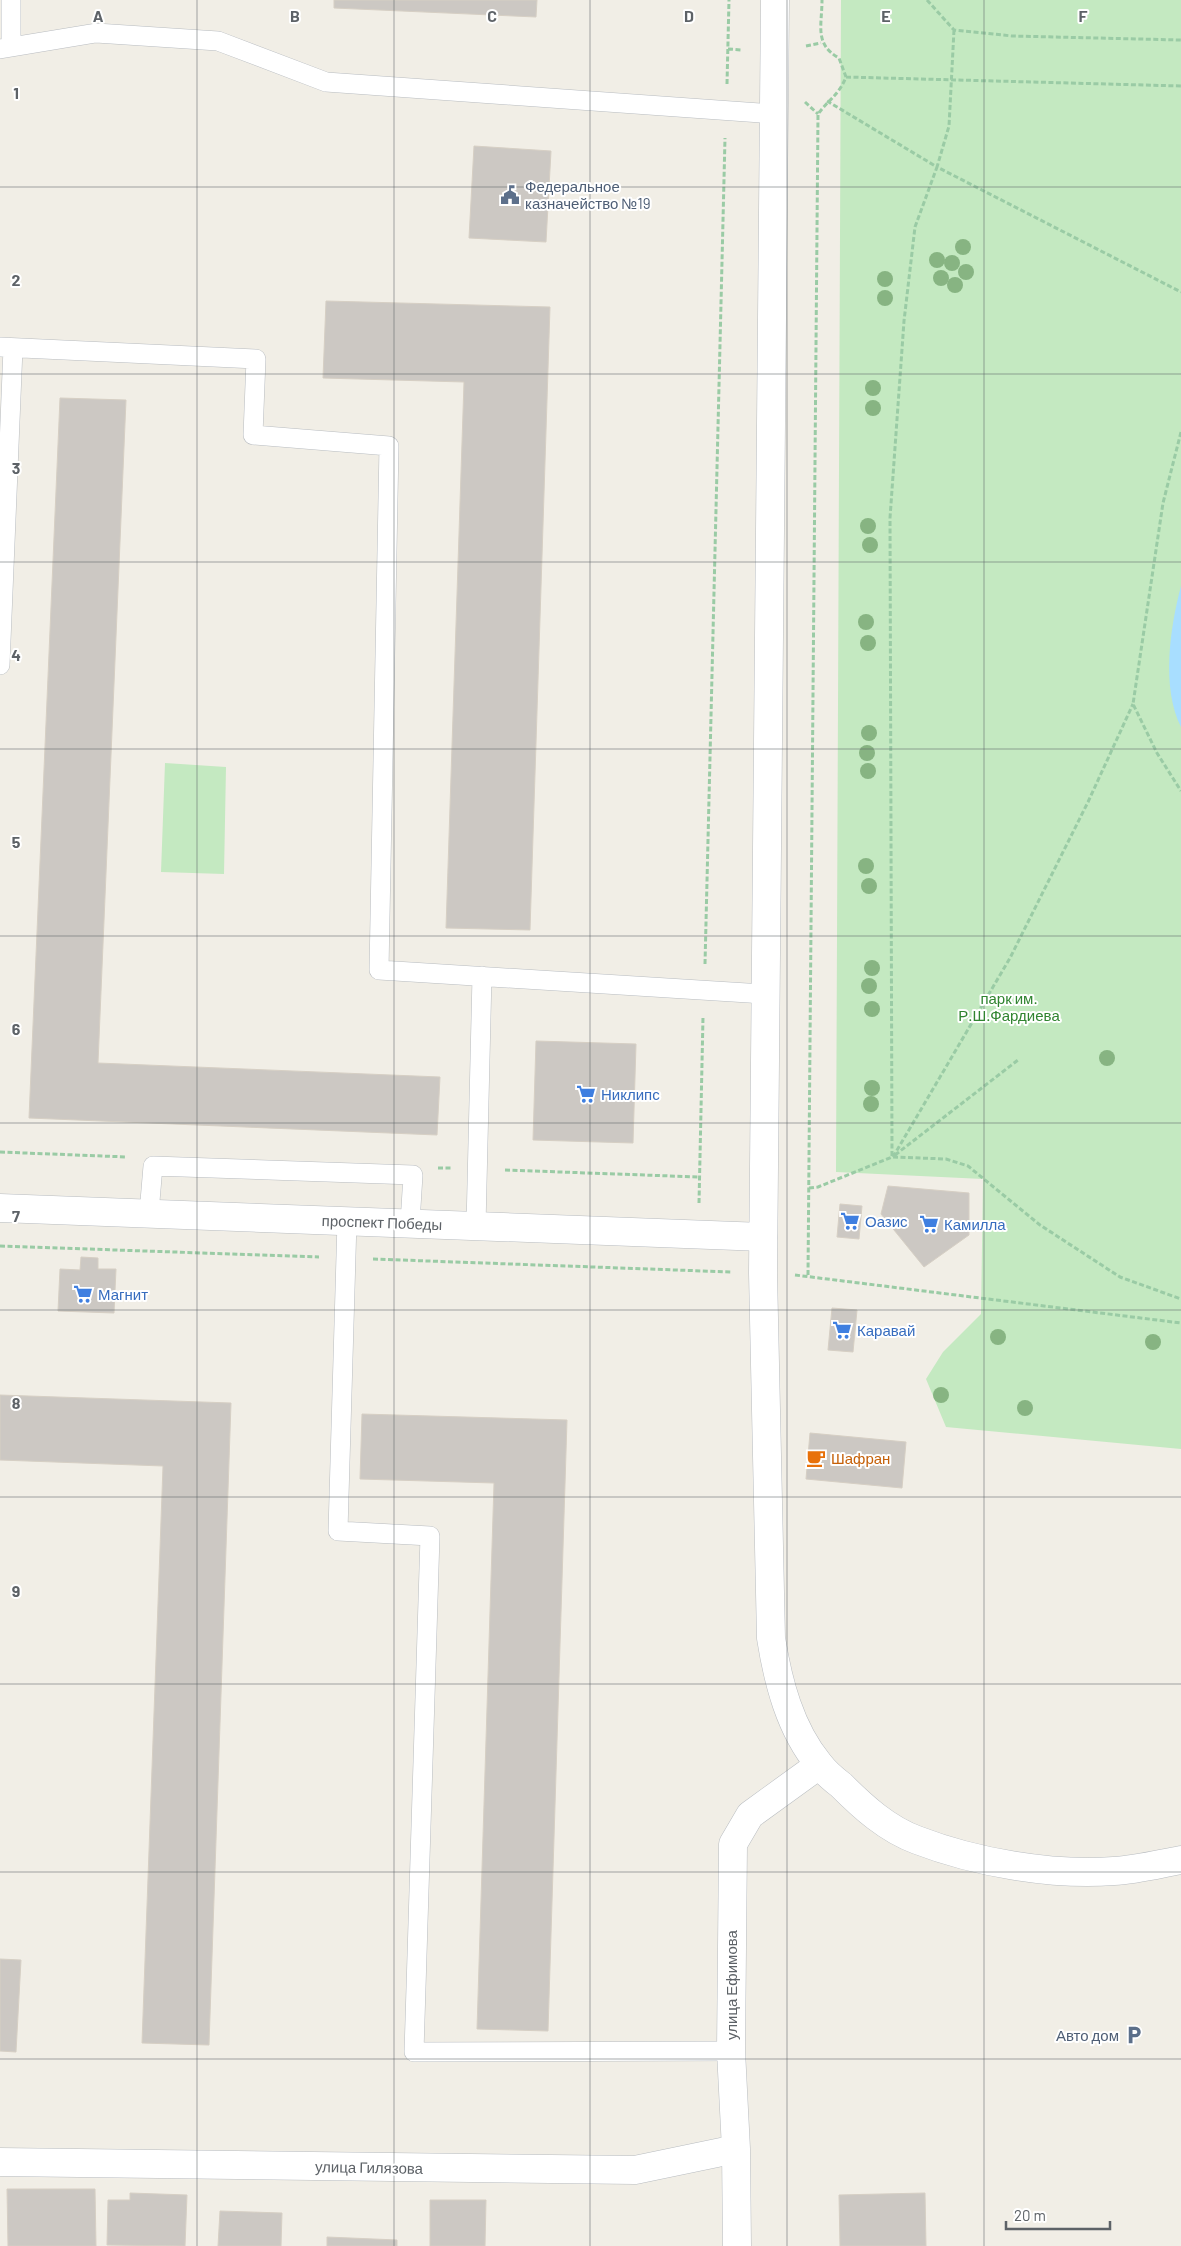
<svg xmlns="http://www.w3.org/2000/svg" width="1181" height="2246" viewBox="0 0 1181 2246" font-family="Barlow,sans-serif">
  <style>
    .green { fill: #c4e9c1 }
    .water { fill: #a8deff }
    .building { fill: #ccc8c3; stroke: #d6cfc4 }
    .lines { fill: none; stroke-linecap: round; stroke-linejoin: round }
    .service-casing { stroke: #b8bcc0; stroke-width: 20 }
    .minor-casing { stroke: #b8bcc0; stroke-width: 29 }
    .tertiary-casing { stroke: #b8bcc0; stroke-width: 29 }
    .path { stroke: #9acba5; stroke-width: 3; stroke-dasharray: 5 2.5; stroke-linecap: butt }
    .service { stroke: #fff; stroke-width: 19 }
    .minor { stroke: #fff; stroke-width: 28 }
    .tertiary { stroke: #fff; stroke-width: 28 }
    .tree { fill: #87b482 }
    .grid { fill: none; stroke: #5d6267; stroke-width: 1; stroke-opacity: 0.55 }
    .labels { text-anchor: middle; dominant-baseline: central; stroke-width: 4; stroke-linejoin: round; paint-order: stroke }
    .service-label { font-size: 15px; fill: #4e5e75; stroke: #fff; text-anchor: start }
    .park-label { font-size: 15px; fill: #308430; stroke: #fff }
    .shop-label { font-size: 15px; fill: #366cbe; stroke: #fff; text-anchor: start }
    .street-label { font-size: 15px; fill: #5d6267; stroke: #fff }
    .food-label { font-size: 15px; fill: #c56008; stroke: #fff; text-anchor: start }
    .grid-label { font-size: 16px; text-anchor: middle; font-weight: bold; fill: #5d6267; stroke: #fff; stroke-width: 4; stroke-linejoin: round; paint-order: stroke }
  </style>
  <rect width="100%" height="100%" fill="#f1eee6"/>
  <path class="green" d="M841,0H1181V1449L946,1427L926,1379L943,1352L981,1314L983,1179L836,1172Z
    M165,763L226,767L224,874L161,872Z"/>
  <path class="water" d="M1181,586V727C1161,688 1170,627 1181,586Z"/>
  <path class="building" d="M334,0H537L536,17L334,8Z
    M474,146L551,151L546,242L469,238Z
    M326,301L550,307L530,930L446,928L464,382L323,378Z
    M60,398L126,400L98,1063L440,1077L437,1135L29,1118Z
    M536,1041L636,1044L633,1143L533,1140Z
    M888,1186L969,1193V1235L924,1267L881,1214Z
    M840,1204L862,1206L859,1239L837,1237Z
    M81,1257L98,1258V1269H116L114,1313L58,1311L60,1269L80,1270Z
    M832,1308L857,1310L853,1352L828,1350Z
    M0,1395L231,1403L209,2045L142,2043L163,1466L0,1460Z
    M362,1414L567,1420L548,2031L477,2029L494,1483L360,1479Z
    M810,1433L906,1442L902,1488L806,1479Z
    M0,1959L21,1960L16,2052L0,2051Z
    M7,2189H95L96,2246H8Z
    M130,2193L187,2195L185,2246L107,2245L108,2200H130Z
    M925,2193L926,2246H840L839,2195Z
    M430,2200H486L485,2246H430Z
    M220,2211L282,2213L281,2246H218Z
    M327,2237L397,2240V2246H327Z"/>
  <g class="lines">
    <g class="service-casing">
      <path id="service" d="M11,0V47
        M0,49L96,33L218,41L326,82L774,114
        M0,347L256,359L253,435L389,446L379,970L765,994
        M0,665L13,348
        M149,1213L153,1166L413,1175L410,1223
        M347,1221L338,1531L430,1536L414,2052L731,2051
        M476,1226L482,976"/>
    </g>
    <g class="minor-casing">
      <path id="minor" d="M0,1208L763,1237
        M0,2162L635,2170L736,2149
        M737,2246L736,2149L731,2051L733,1844L750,1815L819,1765"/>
    </g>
    <g class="tertiary-casing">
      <path id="tertiary" d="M775,0L763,1273L771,1638C778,1682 790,1729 819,1764C825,1772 833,1779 841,1785C863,1807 887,1829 917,1840C974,1862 1052,1876 1114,1871C1136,1870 1159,1864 1181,1860"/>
    </g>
    <path class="path" d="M927,0L954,30L1012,36L1181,40
      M954,30L949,126L937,167L1181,292
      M806,46L821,43
      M728,49L742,50
      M846,77L1181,86
      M727,84L729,0
      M805,102L818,114
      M1181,432L1163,503L1133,704L1157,753L1181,791
      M705,964L725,138
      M0,1152L127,1157
      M895,1155L1018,1060
      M893,1157L1010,958L1088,802L1133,704
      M893,1157L946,1159L968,1166L1040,1225L1120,1277L1181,1299
      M438,1168H452
      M505,1170L699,1177
      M809,1188L818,1187L892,1157L890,518L904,321L915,227L937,167L827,101
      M699,1203L703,1017
      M0,1246L319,1257
      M373,1259L731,1272
      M795,1275L1181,1323
      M808,1275L818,114C829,99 839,95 846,77L839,58C814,44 822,26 822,0"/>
    <use href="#service" class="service"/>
    <use href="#minor" class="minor"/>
    <use href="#tertiary" class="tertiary"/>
  </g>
  <g class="tree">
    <circle cx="963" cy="247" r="8"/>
    <circle cx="937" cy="260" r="8"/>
    <circle cx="952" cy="263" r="8"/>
    <circle cx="966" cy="272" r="8"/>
    <circle cx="941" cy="278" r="8"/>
    <circle cx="885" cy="279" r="8"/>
    <circle cx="955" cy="285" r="8"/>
    <circle cx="885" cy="298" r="8"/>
    <circle cx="873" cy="388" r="8"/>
    <circle cx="873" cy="408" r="8"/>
    <circle cx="868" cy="526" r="8"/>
    <circle cx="870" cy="545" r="8"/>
    <circle cx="866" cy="622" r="8"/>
    <circle cx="868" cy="643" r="8"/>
    <circle cx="869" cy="733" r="8"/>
    <circle cx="867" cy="753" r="8"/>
    <circle cx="868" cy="771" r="8"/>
    <circle cx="866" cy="866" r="8"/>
    <circle cx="869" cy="886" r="8"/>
    <circle cx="872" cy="968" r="8"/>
    <circle cx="869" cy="986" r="8"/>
    <circle cx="872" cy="1009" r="8"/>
    <circle cx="1107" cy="1058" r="8"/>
    <circle cx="872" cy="1088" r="8"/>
    <circle cx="871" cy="1104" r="8"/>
    <circle cx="998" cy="1337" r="8"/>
    <circle cx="1153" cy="1342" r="8"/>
    <circle cx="941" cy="1395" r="8"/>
    <circle cx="1025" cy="1408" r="8"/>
  </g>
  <path class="grid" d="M197,0V2246M394,0V2246M590,0V2246M787,0V2246M984,0V2246M0,187H1181M0,374H1181M0,562H1181M0,749H1181M0,936H1181M0,1123H1181M0,1310H1181M0,1497H1181M0,1684H1181M0,1872H1181M0,2059H1181"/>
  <defs>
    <g id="civic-bare" transform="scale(1.5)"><path d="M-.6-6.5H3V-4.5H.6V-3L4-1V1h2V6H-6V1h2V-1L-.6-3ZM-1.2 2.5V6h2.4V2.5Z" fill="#5c6f8a" stroke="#fff" stroke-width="2.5" paint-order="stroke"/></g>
    <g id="supermarket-bare" transform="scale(1.5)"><path d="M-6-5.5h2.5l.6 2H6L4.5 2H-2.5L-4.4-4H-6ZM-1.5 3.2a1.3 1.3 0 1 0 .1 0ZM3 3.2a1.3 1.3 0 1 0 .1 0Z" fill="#3f7fe0" stroke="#fff" stroke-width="2.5" paint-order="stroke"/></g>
    <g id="cafe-bare" transform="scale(1.5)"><path d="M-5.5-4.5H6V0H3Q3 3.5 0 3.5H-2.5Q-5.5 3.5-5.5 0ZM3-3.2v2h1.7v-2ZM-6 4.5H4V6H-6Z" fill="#e8710a" stroke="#fff" stroke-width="2.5" paint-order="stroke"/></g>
    <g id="parking-bare" transform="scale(1.5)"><path d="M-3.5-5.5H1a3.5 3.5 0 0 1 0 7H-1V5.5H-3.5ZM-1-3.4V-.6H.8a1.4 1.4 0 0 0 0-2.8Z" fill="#5c6f8a" stroke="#fff" stroke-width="2.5" paint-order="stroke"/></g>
  </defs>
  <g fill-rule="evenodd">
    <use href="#civic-bare" x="510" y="195"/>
    <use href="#supermarket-bare" x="586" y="1094"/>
    <use href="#supermarket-bare" x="850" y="1221"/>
    <use href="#supermarket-bare" x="929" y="1224"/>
    <use href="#supermarket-bare" x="83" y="1294"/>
    <use href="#supermarket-bare" x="842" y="1330"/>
    <use href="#cafe-bare" x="816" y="1458"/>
    <use href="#parking-bare" x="1134" y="2035"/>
  </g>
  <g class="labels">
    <g class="service-label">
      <text x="525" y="186">Федеральное<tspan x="525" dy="17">казначейство №19</tspan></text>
      <text x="1119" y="2035" text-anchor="end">Авто дом</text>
    </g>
    <g class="park-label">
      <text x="1009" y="998">парк им.<tspan x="1009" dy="17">Р.Ш.Фардиева</tspan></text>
    </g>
    <g class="shop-label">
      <text x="601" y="1094">Никлипс</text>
      <text x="865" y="1221">Оазис</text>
      <text x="944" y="1224">Камилла</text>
      <text x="98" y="1294">Магнит</text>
      <text x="857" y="1330">Каравай</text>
    </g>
    <g class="street-label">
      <text transform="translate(382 1222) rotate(2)">проспект Победы</text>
      <text transform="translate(731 1985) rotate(-90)">улица Ефимова</text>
      <text transform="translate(369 2167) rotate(1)">улица Гилязова</text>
    </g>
    <g class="food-label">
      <text x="831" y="1458">Шафран</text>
    </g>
  </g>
  <g class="grid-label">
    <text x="98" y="22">A</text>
    <text x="295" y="22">B</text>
    <text x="492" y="22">C</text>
    <text x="689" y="22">D</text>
    <text x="886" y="22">E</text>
    <text x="1083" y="22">F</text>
    <text x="16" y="99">1</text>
    <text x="16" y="286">2</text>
    <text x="16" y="474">3</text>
    <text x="16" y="661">4</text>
    <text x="16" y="848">5</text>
    <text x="16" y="1035">6</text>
    <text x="16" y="1222">7</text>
    <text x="16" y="1409">8</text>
    <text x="16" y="1597">9</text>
  </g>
  <path d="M1006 2221v8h104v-8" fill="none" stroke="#5d6267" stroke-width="2.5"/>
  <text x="1014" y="2221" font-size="15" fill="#5d6267" stroke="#ffffff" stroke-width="4" paint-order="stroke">20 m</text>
</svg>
